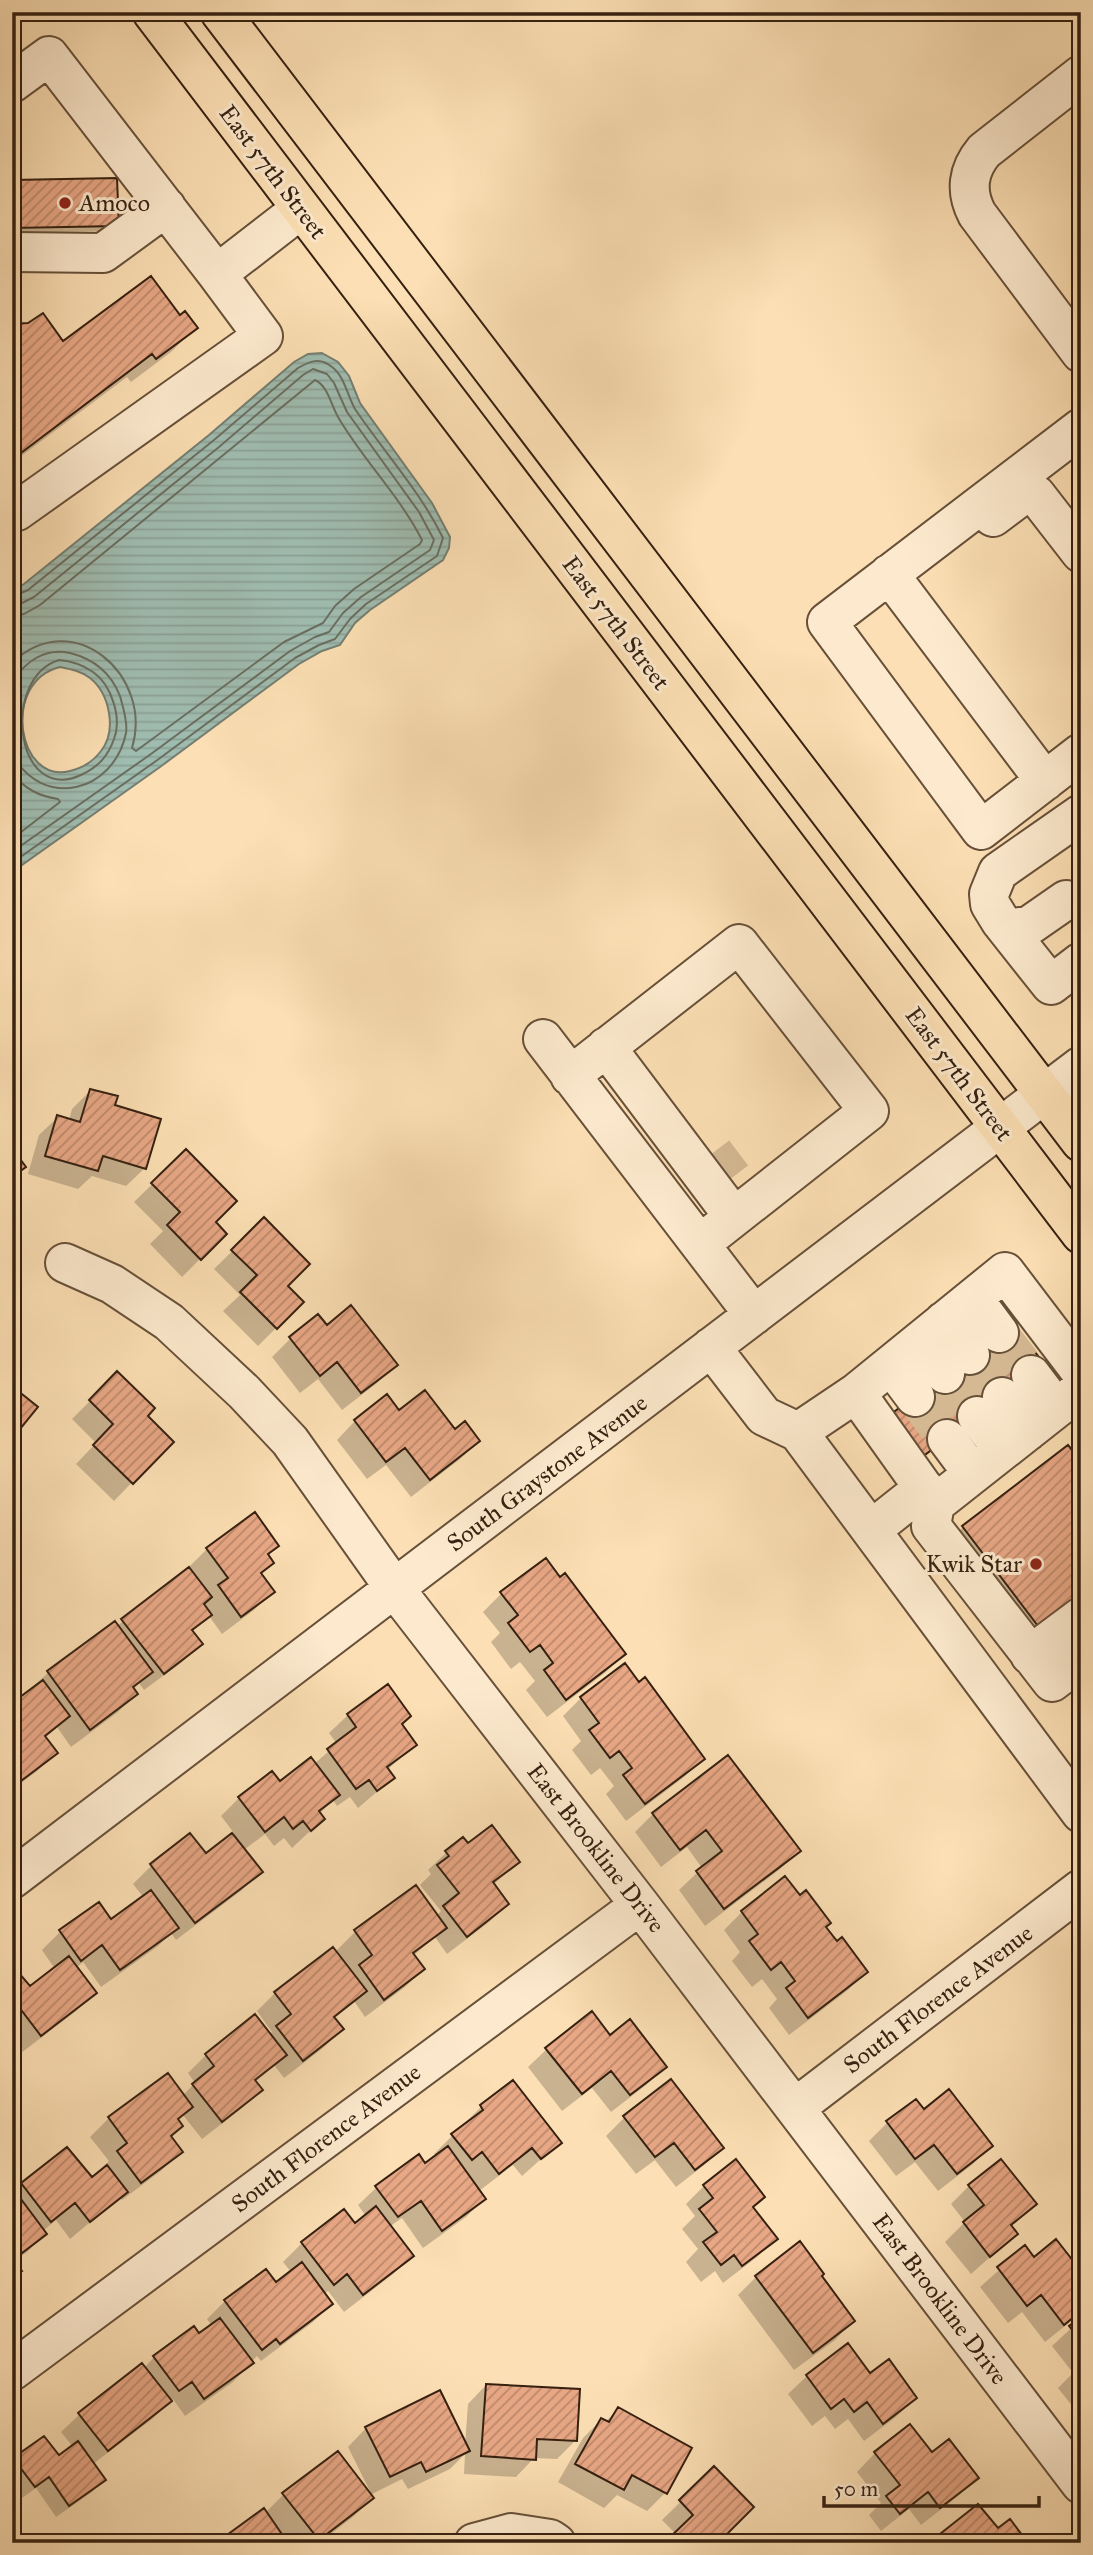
<svg xmlns="http://www.w3.org/2000/svg" width="1093" height="2555" viewBox="0 0 1093 2555" font-family="'IM FELL Great Primer',serif">
  <style>
    .water { fill: url(#water-rules); stroke: #757e70; stroke-width: 2; fill-rule: evenodd }
    .shadow { fill: #0003 }
    .lines { fill: none; stroke-linecap: round; stroke-linejoin: round }
    .shore { stroke: #6a6e60; stroke-width: 2 }
    .building { fill: url(#building-hatch); stroke: #352010; stroke-width: 2 }
    .minor-tunnel { stroke: #d4b993; stroke-width: 38; stroke-dasharray: 38 19; stroke-linecap: butt }
    .minor-casing { stroke: #675039; stroke-width: 42 }
    .major-casing { stroke: #352010; stroke-width: 42 }
    .minor { stroke: #fdeace; stroke-width: 38 }
    .major { stroke: #fcdfb4; stroke-width: 38 }
    .poi-dot { fill: #8f2418; stroke: #fdeace; stroke-width: 2.5 }
    .labels { text-anchor: middle; dominant-baseline: central; stroke-width: 6; stroke-linejoin: round; paint-order: stroke }
    .street-label { font-size: 24px; fill: #352010; stroke: #fdeace }
    .poi-label { font-size: 24px; fill: #352010; stroke: #fdeace; text-anchor: start }
  </style>
  <defs>
    <pattern id="water-rules" width="6" height="5" patternUnits="userSpaceOnUse" patternTransform="scale(1.75)"><rect width="6" height="5" fill="#9fbcb0"/><path d="M0 2.5h6" fill="none" stroke="#8aa196"/></pattern>
    <pattern id="building-hatch" width="6" height="6" patternUnits="userSpaceOnUse" patternTransform="scale(1.75)"><rect width="6" height="6" fill="#e8a785"/><path d="M-1 1l2-2M0 6l6-6M5 7l2-2" fill="none" stroke="#bd886b"/></pattern>
  </defs>
  <rect width="100%" height="100%" fill="#fcdfb4"/>
  <filter id="stains"><feTurbulence type="fractalNoise" baseFrequency=".00286" numOctaves="4"/><feColorMatrix values="0 0 0 0 .2 0 0 0 0 .09 0 0 0 0 .02 0 0 0 .5 -.17"/></filter>
  <radialGradient id="worn" r=".72"><stop offset=".6" stop-color="#630" stop-opacity="0"/><stop offset="1" stop-color="#630" stop-opacity=".3"/></radialGradient>
  <path class="water" d="M322,353L338,362L349,376L360,403L432,503L450,537L449,548L443,560L370,610L355,623L340,645L322,651L299,664L160,767L12,872V591L24,584L209,435L294,362L308,354ZM60,667C70,669 81,671 90,678C110,694 117,731 101,751C93,762 82,768 70,771C18,785 0,682 60,667Z"/>
  <path class="shadow" d="M116,180L111,231L12,233V182Z
    M179,317L195,328L171,352L131,382L127,377L12,463V325H29L63,344Z
    M91,1090L113,1106L145,1168L126,1186L92,1176L78,1189L28,1174L39,1135L58,1117L69,1120L72,1109Z
    M186,1151L214,1222L225,1234L182,1277L150,1244L163,1231L134,1202Z
    M264,1220L286,1286L302,1302L258,1346L223,1311L240,1295L214,1269Z
    M318,1317L326,1327L396,1365L377,1383L342,1410L318,1379L300,1393L272,1357L290,1339Z
    M117,1374L145,1416L171,1442L114,1501L76,1464L96,1443L72,1419Z
    M387,1397L399,1412L478,1441L460,1459L411,1497L386,1465L367,1479L337,1440L355,1421Z
    M1081,1464V1659L1014,1648L940,1551L963,1527Z
    M277,1545L267,1555L272,1563L260,1575L272,1592L254,1610L222,1634L209,1616L192,1632L200,1643L182,1662L144,1690L139,1683L133,1690L136,1694L118,1712L71,1747L57,1727L45,1738L55,1753L37,1771L12,1790V1705L48,1673L115,1623L117,1626L190,1569L189,1567L207,1549Z
    M501,1594L624,1654L606,1672L547,1717L526,1690L535,1681L520,1662L511,1669L491,1642L500,1633L483,1612Z
    M388,1686L401,1725L415,1745L387,1770L393,1778L358,1808L350,1797L337,1806L333,1800L319,1814L323,1819L292,1848L284,1838L274,1846L265,1834L244,1850L260,1871L242,1890L176,1940L171,1933L158,1946L101,1987L83,1962L76,1968L95,1993L76,2011L21,2053L12,2041V1967L29,1988L55,1969L42,1950L60,1932L111,1921L144,1898L133,1884L151,1866L190,1835L205,1856L234,1833L221,1816L239,1798L280,1783L314,1764L337,1744L329,1733L348,1715Z
    M581,1698L702,1759L684,1777L626,1821L606,1794L614,1786L600,1768L591,1775L572,1750L581,1741L563,1716Z
    M653,1814L798,1851L780,1869L705,1926L679,1890L702,1868L687,1847L661,1867L635,1832Z
    M467,1845L518,1862L493,1885L507,1904L489,1922L447,1954L435,1937L413,1956L423,1969L405,1987L365,2017L354,2001L333,2019L342,2029L323,2048L284,2078L274,2065L254,2083L260,2090L242,2108L202,2139L183,2115L177,2121L170,2137L180,2152L162,2170L122,2200L120,2197L70,2239L56,2220L43,2231L45,2234L27,2252L13,2262L20,2271L12,2278V2194L23,2184L91,2180L101,2172L100,2170L109,2161L90,2137L109,2118L168,2075L183,2095L195,2083L188,2073L206,2055L269,2035L272,2032L257,2011L275,1993L335,1952L355,1932L436,1916L441,1911L420,1885L431,1874L428,1870L447,1852Z
    M742,1912L824,1927L837,1944L866,1971L848,1990L789,2035L769,2008L777,1999L762,1979L752,1987L732,1961L740,1952L724,1930Z
    M547,2049L665,2066L646,2085L611,2112L592,2088L562,2111L528,2067Z
    M671,2082L722,2148L703,2166L676,2187L655,2160L636,2174L606,2136L624,2118Z
    M481,2107L559,2143L522,2176L513,2165L479,2191L484,2199L466,2217L423,2248L402,2218L389,2227L411,2255L393,2274L344,2312L328,2291L324,2294L331,2304L313,2322L261,2361L257,2356L233,2382L185,2416L173,2399L152,2419L93,2464L104,2479L92,2492L56,2517L36,2488L22,2498L12,2485V2462L14,2459L58,2458L73,2447L61,2432L80,2414L144,2368L154,2357L198,2336L212,2326L207,2319L225,2301L275,2284L291,2272L283,2262L302,2243L344,2211L355,2225L366,2216L358,2205L377,2187L425,2165L437,2156L434,2154Z
    M923,2111L991,2145L973,2164L938,2191L915,2162L896,2176L869,2141L887,2123Z
    M704,2186L751,2208L775,2239L757,2257L723,2283L715,2271L701,2282L686,2262L698,2249L682,2229L695,2216L686,2204Z
    M969,2186L1034,2204L1010,2227L1016,2234L971,2274L945,2242L965,2222L951,2204Z
    M1025,2247L1034,2259L1081,2274V2313L1045,2342L1022,2312L1008,2323L980,2287Z
    M820,2276L853,2321L835,2340L794,2370L738,2295L756,2277Z
    M1081,2319V2417L1058,2388L1073,2373L1052,2346Z
    M870,2375L915,2398L897,2416L864,2441L848,2419L835,2429L825,2416L812,2426L788,2394L807,2376Z
    M486,2385L575,2441L557,2459L534,2458L516,2477L464,2474L465,2454L450,2469L408,2489L402,2479L370,2495L372,2497L354,2516L319,2543H219L265,2513L283,2495L371,2493L348,2447L366,2428L465,2445L468,2404Z
    M618,2409L665,2493L647,2511L617,2495L604,2508L558,2482L583,2438L601,2420L605,2422Z
    M875,2453L931,2455L977,2478L958,2496L921,2525L909,2509L881,2531L869,2515L881,2503L857,2472Z
    M714,2469L722,2537L727,2543H667L676,2534L662,2520Z"/>
  <g class="lines">
    <path class="shore" d="M12,597L28,590L214,440L298,368C310,361 320,357 332,367C345,377 347,395 355,409C384,452 420,491 443,538L437,556L366,604L350,619L335,639L319,645L295,658L156,761L12,863
      M12,605L20,604L34,597L219,447L303,375L313,369L327,374L334,383L347,412L419,512L434,540L430,550L361,597L343,613L329,632L315,637L290,651L151,754L12,852
      M12,616L24,614L40,605L315,380C328,386 331,405 338,417C363,460 399,495 422,540L420,544L354,589L335,606L323,623L284,642L136,751L132,748C154,676 73,604 12,663
      M59,660C71,661 83,665 93,672C112,685 122,719 114,739C108,756 99,766 83,774C15,808 0,678 59,660Z
      M12,682C25,662 45,647 70,653C94,659 111,673 120,696C123,707 128,722 126,733C114,792 43,811 12,754
      M12,774C26,789 38,796 58,799L60,802L12,839"/>
  </g>
  <path class="building" d="M117,178L119,226L12,228V180Z
    M151,276L180,315L185,311L198,328L156,359L152,354L13,459L12,324L28,323L43,313L63,341Z
    M90,1089L118,1096L115,1105L161,1119L146,1169L103,1156L98,1171L45,1156L57,1115L80,1122Z
    M12,1148L26,1167L12,1177Z
    M186,1149L237,1201L216,1222L227,1234L201,1260L167,1225L180,1212L151,1183Z
    M264,1217L310,1264L288,1286L304,1302L277,1329L240,1292L257,1275L231,1250Z
    M351,1305L398,1365L361,1393L337,1362L320,1376L289,1337L318,1314L327,1325Z
    M1012,1322L1045,1365L918,1460L886,1418Z
    M117,1371L155,1408L148,1416L174,1442L133,1484L93,1445L113,1424L89,1400Z
    M12,1386L38,1407L12,1439Z
    M425,1390L455,1429L465,1421L480,1441L430,1480L405,1448L386,1462L354,1420L387,1394L399,1410Z
    M1068,1445L1081,1461V1605L1038,1626L962,1526Z
    M255,1512L279,1546L268,1554L274,1563L261,1573L275,1592L241,1617L218,1585L228,1578L206,1548Z
    M546,1558L560,1577L565,1573L626,1654L566,1700L544,1670L553,1663L540,1645L530,1652L508,1623L518,1615L500,1592Z
    M189,1567L212,1597L204,1604L212,1615L192,1630L203,1644L164,1674L121,1619Z
    M115,1621L153,1672L133,1687L138,1694L90,1730L47,1671Z
    M625,1663L639,1682L645,1677L705,1759L645,1804L623,1775L632,1768L619,1751L610,1758L589,1730L599,1723L580,1697Z
    M43,1680L70,1716L45,1736L58,1753L17,1784L12,1778V1703Z
    M388,1684L411,1716L402,1724L417,1745L387,1767L395,1778L377,1791L369,1780L356,1789L327,1749L356,1727L347,1714Z
    M728,1755L801,1851L724,1909L696,1871L722,1851L706,1830L680,1850L652,1813Z
    M311,1757L340,1795L319,1811L325,1819L311,1831L303,1821L293,1829L284,1817L265,1832L238,1797L272,1771L280,1781Z
    M492,1825L520,1862L493,1882L509,1904L467,1937L443,1906L459,1893L437,1865L449,1856L445,1851L463,1837L468,1843Z
    M190,1833L206,1853L232,1833L263,1872L195,1923L150,1864Z
    M785,1876L800,1895L806,1890L831,1923L826,1927L837,1941L842,1937L868,1972L808,2018L786,1988L795,1981L781,1962L771,1970L749,1941L758,1934L741,1911Z
    M416,1885L447,1928L413,1953L425,1969L384,2000L359,1965L372,1955L354,1930Z
    M151,1890L179,1928L120,1970L102,1945L81,1961L59,1930L99,1902L111,1919Z
    M333,1947L367,1991L334,2017L344,2029L303,2061L276,2026L291,2014L274,1992Z
    M69,1956L97,1993L41,2036L22,2011L12,2018V1965L30,1986Z
    M592,2011L610,2035L630,2019L667,2067L630,2095L611,2071L582,2094L545,2048Z
    M255,2014L287,2055L255,2080L263,2090L222,2122L192,2084L214,2066L205,2054Z
    M168,2073L193,2107L178,2119L183,2126L171,2136L183,2152L141,2183L117,2151L127,2143L108,2117Z
    M671,2079L724,2148L695,2170L674,2143L655,2157L623,2116Z
    M513,2080L562,2143L541,2159L532,2148L499,2174L482,2152L472,2160L451,2134L483,2110L480,2105Z
    M949,2089L993,2146L957,2174L934,2145L915,2159L886,2121L916,2099L924,2109Z
    M448,2146L486,2199L442,2231L421,2201L398,2217L375,2186L419,2154L425,2163Z
    M67,2147L92,2177L107,2165L128,2192L90,2222L75,2203L51,2222L21,2183Z
    M736,2159L765,2197L753,2207L778,2239L742,2266L734,2255L721,2265L703,2242L717,2232L699,2209L713,2198L703,2185Z
    M1001,2159L1037,2204L1011,2225L1018,2234L990,2257L963,2222L984,2205L968,2185Z
    M15,2191L47,2234L13,2260L22,2271L12,2278V2194Z
    M376,2206L414,2256L363,2295L347,2274L334,2285L301,2242L344,2209L355,2223Z
    M1056,2239L1081,2271V2311L1064,2325L1041,2295L1027,2306L997,2267L1025,2245L1034,2257Z
    M800,2241L824,2274L822,2276L855,2321L813,2353L755,2276Z
    M302,2262L333,2304L280,2344L276,2339L262,2350L224,2300L266,2269L276,2282Z
    M1081,2317V2341L1069,2326Z
    M220,2318L254,2363L204,2399L192,2382L179,2391L153,2356L194,2326L199,2333Z
    M848,2343L870,2373L889,2359L917,2398L883,2424L867,2402L854,2412L844,2399L831,2409L806,2375Z
    M142,2363L172,2401L108,2451L78,2413Z
    M486,2384L580,2389L577,2441L537,2439L536,2460L481,2456Z
    M440,2390L470,2451L426,2472L421,2462L390,2477L365,2427Z
    M618,2407L692,2448L667,2494L632,2475L624,2490L575,2464L601,2418L609,2422Z
    M910,2424L932,2452L949,2439L979,2478L940,2508L928,2492L900,2514L886,2496L900,2485L874,2452Z
    M44,2436L59,2455L78,2441L106,2480L69,2506L49,2477L35,2487L13,2458Z
    M338,2451L374,2498L319,2540L282,2493Z
    M714,2466L754,2507L724,2537L730,2543H668L666,2541L693,2515L679,2500Z
    M978,2504L998,2528L1010,2519L1028,2543H933L931,2541Z
    M264,2508L288,2543H216Z"/>
  <g class="lines">
    <path class="minor-tunnel" d="M714,1152L733,1177
      M999,1333L1031,1375
      M970,1355L1002,1397
      M945,1374L977,1416
      M915,1397L947,1439"/>
    <g class="minor-casing">
      <path id="minor" d="M1081,75L984,151C968,170 965,191 977,214L1081,353
        M12,83L49,56L217,274L301,209
        M12,252L103,253L166,207
        M1081,428L827,622L981,830L1081,753
        M12,511H17L263,336L217,274
        M993,517L1025,493L1036,495L1081,553
        M889,574L1045,781
        M1066,900L1030,925L1011,929L1001,922L990,904L989,894L998,872L1081,814
        M1001,922L1051,985L1081,962
        M543,1039L754,1315
        M606,1047L734,1217
        M570,1076L739,944L869,1111L700,1244
        M65,1263L112,1284L169,1322L244,1392L290,1441L395,1589L640,1905L1081,2484
        M973,1298L999,1333
        M944,1321L970,1355
        M920,1341L945,1374
        M711,1347L764,1416L798,1432L856,1393
        M891,1365L915,1397
        M1081,1372L1005,1272L856,1393L935,1504L1081,1389
        M1031,1375L1056,1408
        M1002,1397L1028,1431
        M977,1416L1003,1450
        M798,1432L1081,1813
        M947,1439L973,1474
        M935,1504L931,1526L1052,1682L1081,1660
        M871,1530L924,1488
        M1030,1655L1081,1617
        M12,1879L1081,1066
        M795,2108L1081,1889
        M12,2371L640,1905
        M474,2543L511,2533L550,2539L556,2543"/>
    </g>
    <g class="major-casing">
      <path id="major" d="M152,12L1081,1234
        M220,12L1081,1142"/>
    </g>
    <use href="#minor" class="minor"/>
    <use href="#major" class="major"/>
  </g>
  <g class="poi-dot">
    <circle cx="65" cy="203" r="7"/>
    <circle cx="1036" cy="1564" r="7"/>
  </g>
  <g class="labels">
    <g class="street-label">
      <text transform="translate(273 172) rotate(53)">East 57th Street</text>
      <text transform="translate(616 623) rotate(53)">East 57th Street</text>
      <text transform="translate(959 1074) rotate(53)">East 57th Street</text>
      <text transform="translate(547 1473) rotate(-37)">South Graystone Avenue</text>
      <text transform="translate(596 1848) rotate(52)">East Brookline Drive</text>
      <text transform="translate(938 1999) rotate(-37)">South Florence Avenue</text>
      <text transform="translate(326 2138) rotate(-37)">South Florence Avenue</text>
      <text transform="translate(940 2299) rotate(53)">East Brookline Drive</text>
    </g>
    <g class="poi-label">
      <text x="79" y="203">Amoco</text>
      <text x="1022" y="1564" text-anchor="end">Kwik Star</text>
    </g>
  </g>
  <rect width="1093" height="2555" fill="none" stroke="#fcdfb4" stroke-width="42"/>
  <rect x="14" y="14" width="1065" height="2527" fill="none" stroke="#352010" stroke-width="3.5"/>
  <rect x="21" y="21" width="1051" height="2513" fill="none" stroke="#352010" stroke-width="2"/>
  <path d="M824 2496v10h215v-10" fill="none" stroke="#352010" stroke-width="3.5"/>
  <text x="834" y="2496" font-size="21" fill="#352010" stroke="#fdeace" stroke-width="5" paint-order="stroke">50 m</text>
  <rect width="100%" height="100%" filter="url(#stains)"/>
  <rect width="100%" height="100%" fill="url(#worn)"/>
</svg>
